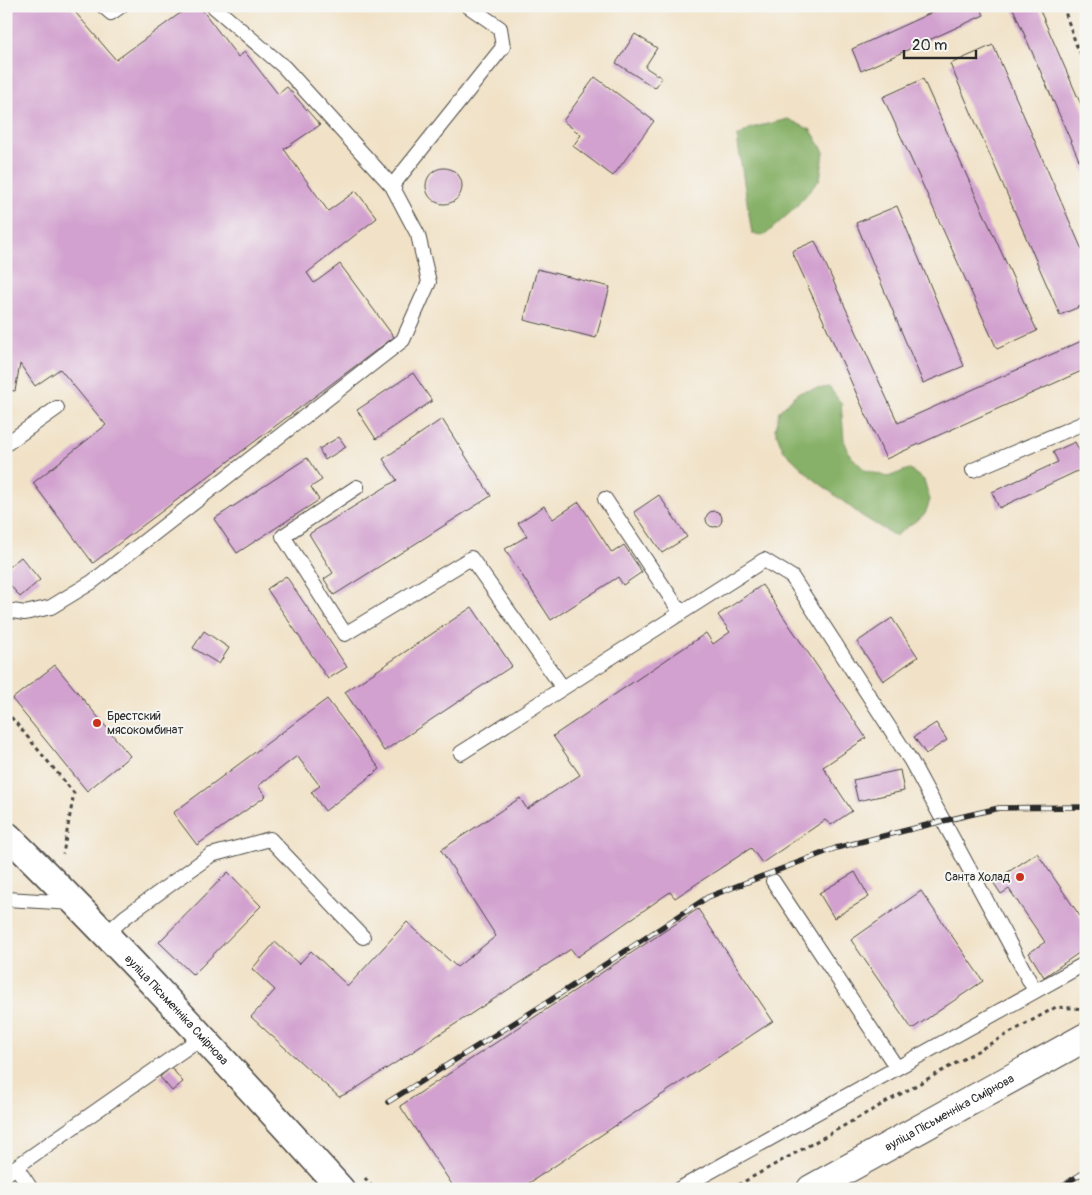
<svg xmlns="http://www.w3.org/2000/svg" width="1092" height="1195" viewBox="0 0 1092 1195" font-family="Pangolin,sans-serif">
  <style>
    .forest { fill: #87b168; stroke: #596e4a }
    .building { fill: #d2a1cf }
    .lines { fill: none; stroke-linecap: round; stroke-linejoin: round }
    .service-casing { stroke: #494642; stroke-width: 16 }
    .minor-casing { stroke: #494642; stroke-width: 29 }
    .secondary-casing { stroke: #494642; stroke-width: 30 }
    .path { stroke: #494642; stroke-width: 3; stroke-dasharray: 4 4; stroke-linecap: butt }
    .service { stroke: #fff; stroke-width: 14 }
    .minor { stroke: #fff; stroke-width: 26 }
    .secondary { stroke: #fff; stroke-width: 28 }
    .rail-casing { stroke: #2b2b2b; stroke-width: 5.5 }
    .rail { stroke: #f6f6f2; stroke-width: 4; stroke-dasharray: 11; stroke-linecap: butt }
    .poi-dot { fill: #c8321e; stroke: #f6f6f2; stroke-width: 2 }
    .labels { text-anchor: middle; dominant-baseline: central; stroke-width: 4; stroke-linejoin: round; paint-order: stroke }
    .poi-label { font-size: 12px; fill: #2b2b2b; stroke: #f6f6f2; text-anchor: start }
    .street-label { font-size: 12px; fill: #2b2b2b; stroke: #f6f6f2 }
  </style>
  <rect width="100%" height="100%" fill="#f6f6f2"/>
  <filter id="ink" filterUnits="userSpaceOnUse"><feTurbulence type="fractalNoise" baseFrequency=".02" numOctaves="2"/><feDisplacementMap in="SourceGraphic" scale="10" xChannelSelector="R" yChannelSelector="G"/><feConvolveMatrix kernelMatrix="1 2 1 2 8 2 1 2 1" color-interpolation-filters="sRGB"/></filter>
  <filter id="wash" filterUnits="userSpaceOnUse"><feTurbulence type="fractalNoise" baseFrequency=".0096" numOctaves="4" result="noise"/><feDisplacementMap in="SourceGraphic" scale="20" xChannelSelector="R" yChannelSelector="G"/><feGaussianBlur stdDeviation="1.12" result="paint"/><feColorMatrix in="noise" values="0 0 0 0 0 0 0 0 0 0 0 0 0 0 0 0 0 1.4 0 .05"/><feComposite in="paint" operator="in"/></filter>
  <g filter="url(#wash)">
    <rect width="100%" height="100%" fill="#f1e2c7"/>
    <path class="forest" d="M788,119L811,130L824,152L820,179L793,210L765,235L752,234L737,137L751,128Z
      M829,387L841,403L844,440L850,455L865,470L888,477L909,469L924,480L930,500L925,514L895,536L862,516L810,476L783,450L775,429L779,411L799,392Z"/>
    <g id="blocks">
      <path class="building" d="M6,6H70L116,60L190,6H199L238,57L245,52L278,94L287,87L320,125L284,149L328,211L356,191L377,218L307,273L314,283L340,264L394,337L93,563L33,483L106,425L60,369L35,386L20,364L15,391L6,390Z
        M946,6H979L984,15L861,71L852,49Z
        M1012,6H1038L1086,116V176Z
        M635,34L657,48L645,67L662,78L655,88L616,63Z
        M993,45L1086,259V304L1060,315L950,64Z
        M595,77L654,121L613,176L573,146L581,135L563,121Z
        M923,79L1037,331L997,349L883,97Z
        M426 186a18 18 0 1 1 36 0a18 18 0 1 1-36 0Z
        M897,206L964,366L923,383L856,223Z
        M815,241L898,423L1086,339V369L886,459L792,251Z
        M537,269L610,287L596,338L524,320Z
        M413,373L432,401L376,439L357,410Z
        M442,419L491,496L334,595L324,579L333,573L309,534L397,480L383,459Z
        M339,437L346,447L325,460L319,449Z
        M1075,442L1080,452L1086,449V467L999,508L992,492L1058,462L1053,452Z
        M307,458L322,480L311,487L319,500L237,553L214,519Z
        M659,495L687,537L662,553L634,512Z
        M579,502L612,553L624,545L642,572L623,585L618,577L551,620L505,549L527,536L518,523L544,506L553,519Z
        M706 519a8 8 0 1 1 16 0a8 8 0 1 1-16 0Z
        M21,557L40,580L20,597L6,580V569Z
        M286,576L347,667L328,679L267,589Z
        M762,585L866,738L823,767L852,811L831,825L825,820L762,863L751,848L675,898L670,892L577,957L571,949L352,1091L339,1097L251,1017L275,990L252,969L275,942L299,964L311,951L348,986L407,922L457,967L496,936L441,850L520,798L527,809L580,775L553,736L706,633L713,644L730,632L718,615Z
        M472,607L512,666L384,751L345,692Z
        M892,618L918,657L883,681L857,642Z
        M204,631L229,648L219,664L193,648Z
        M55,665L130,756L87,791L12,699Z
        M327,699L380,769L325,811L311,792L320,786L297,756L258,786L266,796L197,845L173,813Z
        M936,723L947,740L926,754L914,737Z
        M900,770L904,791L858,801L853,780Z
        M1037,853L1086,925V948L1044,977L1029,953L1045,942L1009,889L1001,894L993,882Z
        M228,872L261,906L193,975L159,942Z
        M855,872L869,897L834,918L819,893Z
        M921,891L983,981L912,1029L851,940Z
        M698,909L773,1021L520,1189H455L400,1106Z
        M171,1067L183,1082L172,1091L160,1077Z"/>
    </g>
  </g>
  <g filter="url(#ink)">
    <use href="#blocks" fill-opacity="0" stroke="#494642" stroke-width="1"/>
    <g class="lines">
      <g class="service-casing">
        <path id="service" d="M103,6L111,13L121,6
          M392,186L503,47L500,28L468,6
          M6,444L57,408
          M973,470L1086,422
          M357,487L283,536L345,634L471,558L563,688
          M605,499L681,613
          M6,610L25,613L51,607L92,582L403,340L429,282L418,235L392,186L284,67L213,6
          M461,753L764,560L792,577L911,761L1035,991
          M773,881L897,1068
          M6,899L73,903
          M105,935L125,917L211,855L270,839L363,937
          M17,1168L31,1189
          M6,1174L202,1037
          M679,1189L1086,963"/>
      </g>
      <g class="minor-casing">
        <g id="minor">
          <path id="s1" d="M8,836C124,949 232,1069 341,1189"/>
        </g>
      </g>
      <g class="secondary-casing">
        <g id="secondary">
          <path id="s2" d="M811,1189L1086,1037"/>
        </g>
      </g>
      <path class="path" d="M1063,6L1076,44L1086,65
        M6,711L74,793L63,854
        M365,1178L374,1189
        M731,1189L1056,1007L1085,1009"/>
      <use href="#service" class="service"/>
      <use href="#minor" class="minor"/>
      <use href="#secondary" class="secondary"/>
      <g class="rail-casing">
        <path id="rail" d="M388,1102L546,1003L708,897L836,848L943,821L999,808L1086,807
          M1057,1189L1086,1171"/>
      </g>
      <use href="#rail" class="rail"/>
    </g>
  </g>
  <g class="poi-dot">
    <circle cx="97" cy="723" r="5"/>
    <circle cx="1020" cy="877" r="5"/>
  </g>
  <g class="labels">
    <g class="poi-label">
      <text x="107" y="716">Брестский<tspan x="107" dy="14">мясокомбинат</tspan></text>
      <text x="1010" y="877" text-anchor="end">Санта Холад</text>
    </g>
    <g class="street-label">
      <text stroke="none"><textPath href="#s1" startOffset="242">вуліца Пісьменніка Смірнова</textPath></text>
      <text stroke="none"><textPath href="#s2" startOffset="158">вуліца Пісьменніка Смірнова</textPath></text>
    </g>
  </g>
  <rect width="1092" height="1195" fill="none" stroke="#f6f6f2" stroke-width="25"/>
  <path d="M904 50v8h72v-8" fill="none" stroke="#2b2b2b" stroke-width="2.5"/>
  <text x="912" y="50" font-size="15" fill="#2b2b2b" stroke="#f6f6f2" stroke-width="4" paint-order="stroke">20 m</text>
</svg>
